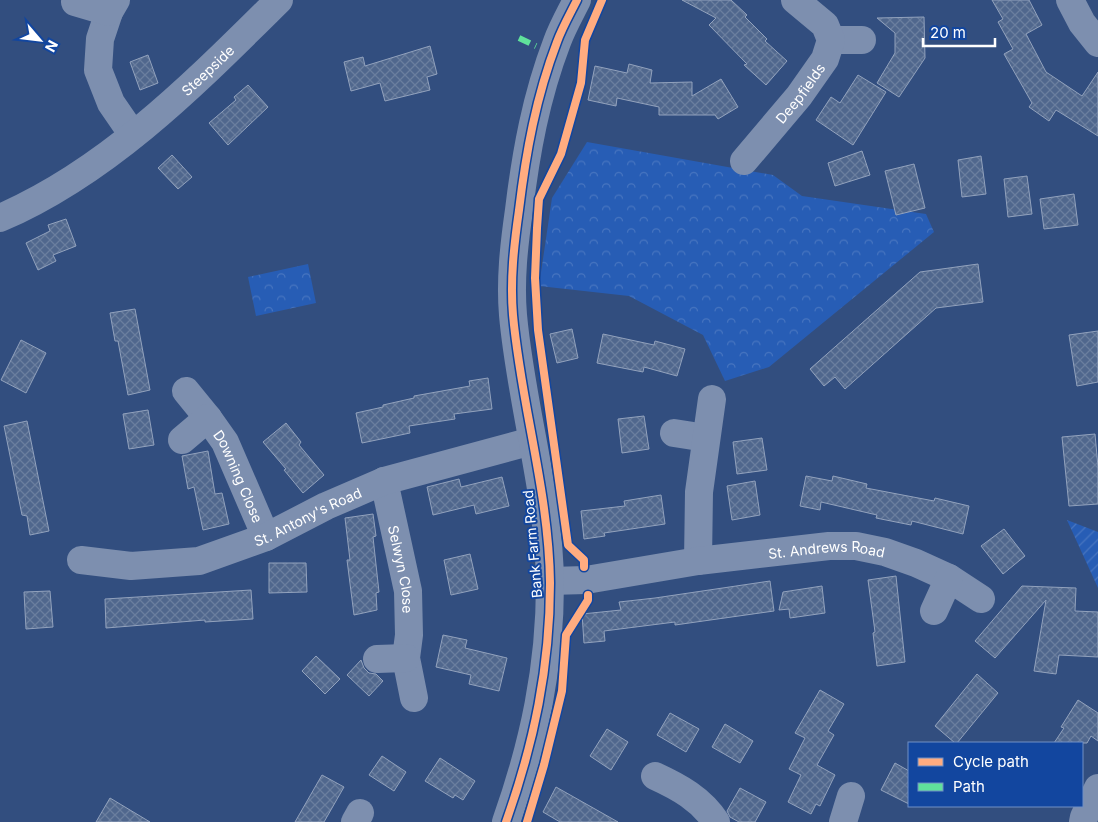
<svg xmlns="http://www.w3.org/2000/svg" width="1098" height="822" viewBox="0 0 1098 822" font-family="Inter,sans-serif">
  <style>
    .forest { fill: url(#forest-crowns) }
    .garden { fill: url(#garden-furrows) }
    .building { fill: url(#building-cross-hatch); stroke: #92a2bd }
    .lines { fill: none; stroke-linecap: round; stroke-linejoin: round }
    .minor { stroke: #7d8faf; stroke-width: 28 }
    .quiet { stroke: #60e19b; stroke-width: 6; stroke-dasharray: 12 6; stroke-linecap: butt }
    .cycleway-casing { stroke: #12469f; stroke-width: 11 }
    .cycleway { stroke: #ffac80; stroke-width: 8 }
    .labels { text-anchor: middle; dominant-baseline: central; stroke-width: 4; stroke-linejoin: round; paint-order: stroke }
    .street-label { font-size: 14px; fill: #fff; stroke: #12469f }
  </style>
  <defs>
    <pattern id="forest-crowns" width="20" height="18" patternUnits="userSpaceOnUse" patternTransform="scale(1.25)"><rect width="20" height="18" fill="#275db5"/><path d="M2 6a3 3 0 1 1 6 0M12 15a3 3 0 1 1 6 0" fill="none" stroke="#4775c0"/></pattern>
    <pattern id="garden-furrows" width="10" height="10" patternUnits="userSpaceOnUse" patternTransform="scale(1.25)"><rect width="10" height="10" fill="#275db5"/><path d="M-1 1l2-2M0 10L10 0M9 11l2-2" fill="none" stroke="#4775c0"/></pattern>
    <pattern id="building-cross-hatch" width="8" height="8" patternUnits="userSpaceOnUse" patternTransform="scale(1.25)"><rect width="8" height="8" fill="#50678d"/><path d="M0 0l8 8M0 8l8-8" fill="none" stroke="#6a7e9e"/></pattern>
  </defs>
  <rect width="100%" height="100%" fill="#324e7f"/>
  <path class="forest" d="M587,142L773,175L802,196L926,214L934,232L769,367L725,381L703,335L629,296L539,286L552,198Z
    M308,264L316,303L256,316L248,277Z"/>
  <path class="garden" d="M1067,520L1098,532V588Z"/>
  <path class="building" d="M682,0H731L747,15L745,17L767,39L765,41L787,61L766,85L744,65L747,64L709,25L716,18Z
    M992,0H1029L1042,25L1026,34L1046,72L1082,96L1098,72V136L1056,110L1049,121L1029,107L1032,103L1004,54L1013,49L998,22L1003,19Z
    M924,17L925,58L899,97L877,83L895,53V33L877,18Z
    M430,46L437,74L427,77L430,90L385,101L380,83L351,91L344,62L363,57L365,66Z
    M148,55L158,83L140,90L130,62Z
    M629,64L652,70L650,83L692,82V96L721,79L738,107L718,119L715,115H659V107L617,98L616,106L588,100L595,66L627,73Z
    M858,75L886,92L853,145L816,120L831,97L840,103Z
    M248,85L268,107L228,145L209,123L236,100L234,97Z
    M862,151L870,175L835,186L828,163Z
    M172,155L192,177L178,189L158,168Z
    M981,156L986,194L962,197L958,160Z
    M914,164L925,208L896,215L885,171Z
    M1027,176L1032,214L1008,217L1004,179Z
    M1074,194L1078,225L1044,229L1040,199Z
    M66,219L76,246L53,255L56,261L38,270L26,243L50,231L48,225Z
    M978,264L983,302L936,308L845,389L835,377L824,386L810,369L920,272Z
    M135,309L150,390L128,395L118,341H115L110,313Z
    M572,329L578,358L557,363L550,334Z
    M1098,331V382L1077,386L1069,335Z
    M603,334L654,345L655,341L685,349L677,376L644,367L643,372L597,363Z
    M21,340L46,353L26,393L1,380Z
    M488,378L492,409L454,414L455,419L409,426L410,433L362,443L356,413L383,407V405L414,398V396L470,386L469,381Z
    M148,410L154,445L129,449L123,414Z
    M644,416L649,449L622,453L618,419Z
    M27,421L49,531L30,535L27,516L22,515L4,426Z
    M286,423L301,442L299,445L324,475L303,493L284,470L286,469L263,442Z
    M1095,434L1098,467V504L1069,506L1062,437Z
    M762,438L767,470L737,474L733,442Z
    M208,451L215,494L222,493L229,524L203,530L194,487L188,489L182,456Z
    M806,476L832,481L833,476L867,484L866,488L934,501L935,498L969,506L963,534L912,521L911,525L876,518L877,515L821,502L820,510L800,506Z
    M502,477L509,506L476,514L474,505L433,515L427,487L459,479L461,487Z
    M755,481L760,515L732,520L727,486Z
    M661,495L665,524L604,533L605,536L584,539L581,511L625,506L624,501Z
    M373,514L376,536L373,537L379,592L376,593L377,610L354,615L347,560H350L345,518Z
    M1004,529L1025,556L1003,574L981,546Z
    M470,554L478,589L451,595L444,560Z
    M269,563H306L307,592L269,593Z
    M896,576L905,662L877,666L873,633L875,632L868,580Z
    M770,581L774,611L675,625V622L604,631L605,641L584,643L582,614L621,610L619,602L655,598Z
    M822,586L825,613L790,618L789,609L779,610L783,592Z
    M1022,586L1076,588L1075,611L1098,612V657L1059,655L1056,674L1034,671L1046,600L995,658L975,641Z
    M251,590L253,619L205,622V620L106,628L105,599Z
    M50,591L53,627L26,629L24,592Z
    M443,635L467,640L465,648L507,658L499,691L469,684L471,675L436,667Z
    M316,656L340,679L325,694L302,671Z
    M361,660L364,668L369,673L376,674L383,681L369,696L347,675Z
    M977,674L998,693L957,743H955L935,726Z
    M820,690L844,704L828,731L834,735L817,765L835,775L820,806L816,804L811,814L788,802L801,775L789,769L805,738L795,733Z
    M1078,700L1098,713V741L1091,736L1087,743H1054L1064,728L1061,727Z
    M670,713L699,729L686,752L657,735Z
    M725,724L753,741L740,763L712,747Z
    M607,729L628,742L611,770L590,756Z
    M382,756L406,772L394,791L369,775Z
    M440,758L475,781L463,800L455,795L453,798L425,781Z
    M895,763L909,771V804L881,790Z
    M322,775L344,787L324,822H295Z
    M556,787L618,822H560L543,812Z
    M740,788L766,802L755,822H739L730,817L727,811Z
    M110,798L150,822H96Z"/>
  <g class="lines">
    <g class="minor">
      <path d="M116,0L109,12L100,39L98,70L111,103L133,135"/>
      <path d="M1070,0L1082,23L1098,43"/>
      <path d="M75,2L109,12"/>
      <path d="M831,40H862"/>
      <path id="s1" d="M744,161L799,96L825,59L831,40L825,25L795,0"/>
      <path id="s2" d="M0,218C109,171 196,82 279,0"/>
      <path id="s3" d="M186,391L208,418L225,442L266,537"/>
      <path d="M674,433L706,438"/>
      <path d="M182,440L208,418"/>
      <path id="s4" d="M384,481L408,591L409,635L406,658L414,698"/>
      <path id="s5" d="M81,560L131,566L199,561L266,537L326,506L384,481L532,441"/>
      <path d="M698,561L699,492L712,399"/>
      <path id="s6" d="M550,581L586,580L698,561L829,546H856L885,552L916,563L949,578L981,599"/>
      <path d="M934,611L949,578"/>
      <path d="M377,659L406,658"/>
      <path d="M655,776C679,787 701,799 716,822"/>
      <path d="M355,822L360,813"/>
      <path d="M506,822C534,743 550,667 550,583C549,492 521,405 513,315C510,280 514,245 519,210C526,152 536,97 557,42C562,28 570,14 577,0"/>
      <path d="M843,822L851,796"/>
      <path d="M1083,822L1084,817L1098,788"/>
    </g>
    <path class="quiet" d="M519,38L536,46"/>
    <g class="cycleway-casing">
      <path id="cycleway" d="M584,567V560L568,545L538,330L535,278L537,228L539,199L561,154L581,83L585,40L602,0
        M506,822C534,743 550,667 550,583C549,492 521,405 513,315C510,280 514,245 519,210C526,152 536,97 557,42C562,28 570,14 577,0
        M527,822L544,765L562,691L566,635L588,600V595"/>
    </g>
    <use href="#cycleway" class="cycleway"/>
  </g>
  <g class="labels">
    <g class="street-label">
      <text stroke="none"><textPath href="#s2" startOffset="256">Steepside</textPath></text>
      <text stroke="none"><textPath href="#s1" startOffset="88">Deepfields</textPath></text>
      <text stroke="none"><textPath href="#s3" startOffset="101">Downing Close</textPath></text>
      <text stroke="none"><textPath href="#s5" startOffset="236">St. Antony's Road</textPath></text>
      <text transform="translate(532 544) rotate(-95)">Bank Farm Road</text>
      <text stroke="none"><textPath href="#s6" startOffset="279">St. Andrews Road</textPath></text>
      <text stroke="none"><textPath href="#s4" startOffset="90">Selwyn Close</textPath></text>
    </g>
  </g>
  <rect x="908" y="742" width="175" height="65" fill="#12469f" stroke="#7190c5"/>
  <rect x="918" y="758" width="25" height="8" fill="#ffac80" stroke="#7190c5"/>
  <text x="953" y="767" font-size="15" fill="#ffffff">Cycle path</text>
  <rect x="918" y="783" width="25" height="8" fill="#60e19b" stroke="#7190c5"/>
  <text x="953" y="792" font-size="15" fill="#ffffff">Path</text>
  <g transform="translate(40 40) rotate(118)" stroke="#12469f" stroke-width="4" paint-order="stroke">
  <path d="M0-4L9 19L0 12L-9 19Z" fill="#ffffff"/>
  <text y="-8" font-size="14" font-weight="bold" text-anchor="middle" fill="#ffffff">N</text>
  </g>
  <path d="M923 38v8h72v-8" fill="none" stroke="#ffffff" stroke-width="2.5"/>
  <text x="930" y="38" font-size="15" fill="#ffffff" stroke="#12469f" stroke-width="4" paint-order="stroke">20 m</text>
</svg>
